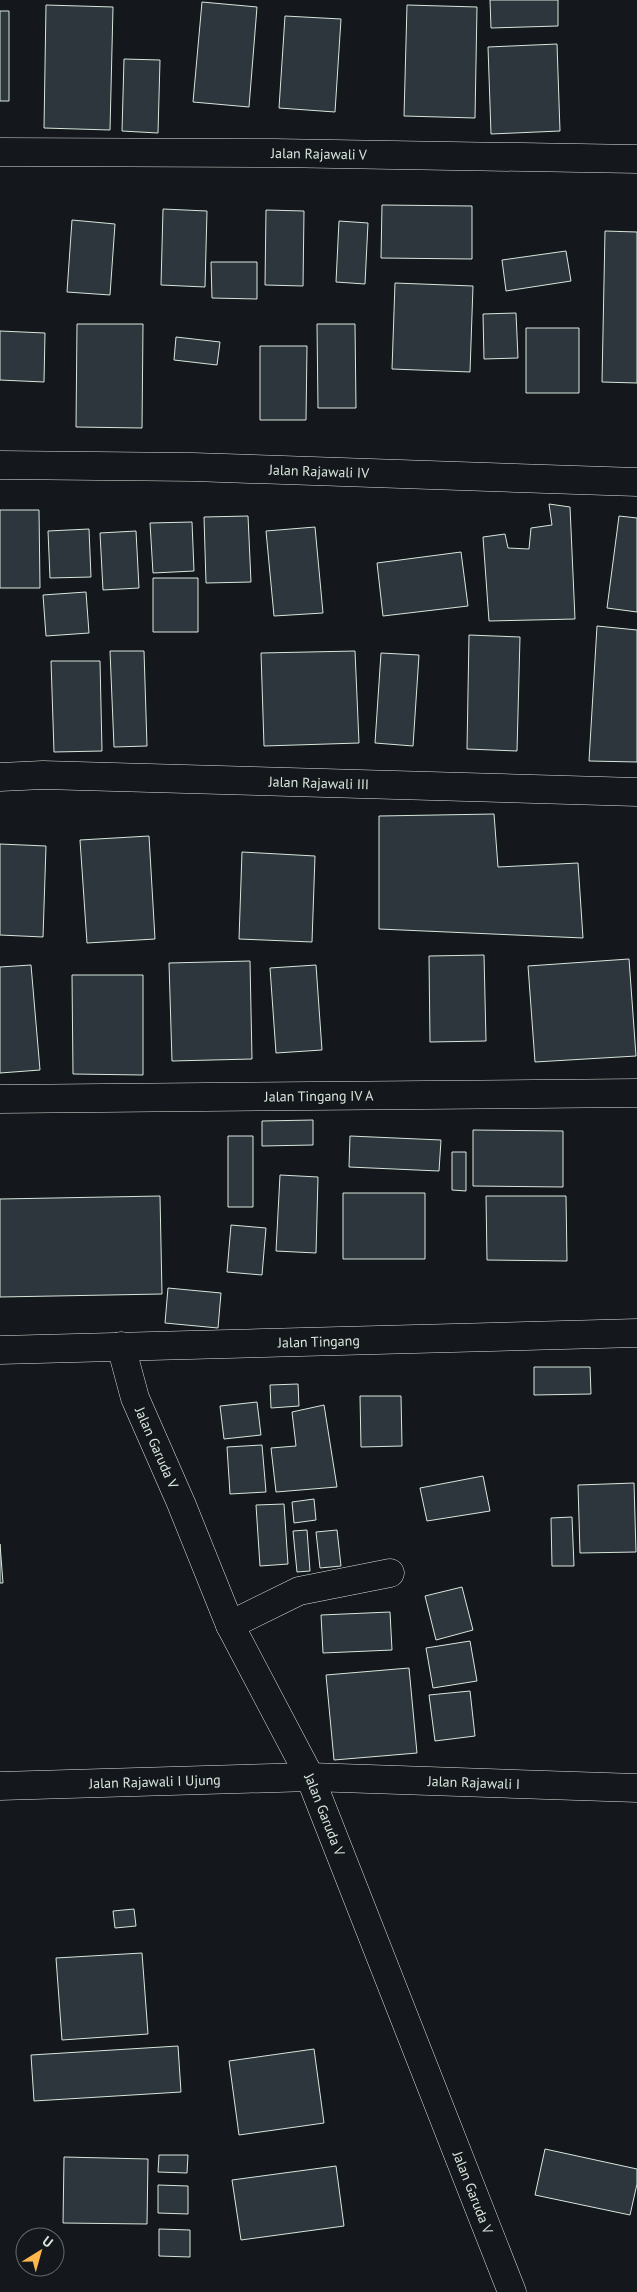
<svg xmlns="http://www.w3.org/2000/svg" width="637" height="2292" viewBox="0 0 637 2292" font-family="'PT Sans',sans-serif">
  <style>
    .building { fill: #2c363c; stroke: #d8e6dc }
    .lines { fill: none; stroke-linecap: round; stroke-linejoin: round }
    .minor-casing { stroke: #d8e6dc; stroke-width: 29 }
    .secondary-casing { stroke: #d8e6dc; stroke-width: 29 }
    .minor { stroke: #14181c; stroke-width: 28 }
    .secondary { stroke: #14181c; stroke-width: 28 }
    .labels { text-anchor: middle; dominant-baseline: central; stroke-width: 4; stroke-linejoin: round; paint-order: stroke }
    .street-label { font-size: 14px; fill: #d8e6dc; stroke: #14181c }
  </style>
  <rect width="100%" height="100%" fill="#14181c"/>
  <path class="building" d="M490,0H558V26L491,28Z
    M202,2L257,7L249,107L193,102Z
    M46,5L113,7L110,130L44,128Z
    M407,5L477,7L475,118L404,116Z
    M0,11H9V101H0Z
    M285,16L341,19L335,112L279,108Z
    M557,44L560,131L491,134L488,47Z
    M124,59L160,60L158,133L122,131Z
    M382,205L472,206V259L381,258Z
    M163,209L207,211L205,287L161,285Z
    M266,210L304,211L303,286L265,285Z
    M72,220L115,224L110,295L67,292Z
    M339,221L368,223L365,284L336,282Z
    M605,231L637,232V383L602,382Z
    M566,251L571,281L506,291L502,260Z
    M211,262H257V299L212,298Z
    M395,283L473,286L470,372L392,369Z
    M516,313L518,358L484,359L483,314Z
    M77,324H143L142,428L76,427Z
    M317,324H355L356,408H318Z
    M526,328H579V393H526Z
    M0,331L45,333L44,382L0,380Z
    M176,337L220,342L217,365L174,360Z
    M260,346H307L306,420H260Z
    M549,504L570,507L575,619L489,621L483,537L505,534L508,548L529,549L531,528L552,525Z
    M0,510H39L40,588H0Z
    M248,516L251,582L206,583L204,517Z
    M619,516L637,518V612L607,608Z
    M192,522L194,571L153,573L150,523Z
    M315,527L323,613L274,616L266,531Z
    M89,529L91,577L50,578L48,531Z
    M136,531L139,588L103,590L100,533Z
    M461,552L468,606L383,616L377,563Z
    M153,578H198V632H153Z
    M86,592L89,633L46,636L43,595Z
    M597,626L637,630V762L589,761Z
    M469,635L520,637L517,751L467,749Z
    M110,651H144L147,746L114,747Z
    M355,651L359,743L264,746L261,653Z
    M381,653L419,655L413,746L375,743Z
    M51,661H100L102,751L54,752Z
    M494,814L498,867L578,863L583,938L379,929V816Z
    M149,836L155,939L87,943L80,840Z
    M0,844L46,846L43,937L0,935Z
    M242,852L315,856L312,942L239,939Z
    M484,955L486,1041L430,1042L429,956Z
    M629,959L636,1056L535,1062L528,966Z
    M250,961L252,1059L172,1061L169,963Z
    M31,965L40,1070L0,1073V967Z
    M316,965L322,1050L276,1053L270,968Z
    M72,975H143V1075L73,1074Z
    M313,1120V1145L262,1146V1121Z
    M473,1130L563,1131V1187L473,1186Z
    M228,1136H253V1207H228Z
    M350,1136L441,1140L439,1171L349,1167Z
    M452,1152H466V1191L452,1190Z
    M280,1175L318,1177L316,1253L276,1251Z
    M343,1193H425V1259H343Z
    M160,1196L162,1294L0,1297V1199Z
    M486,1196H566L567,1261L487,1260Z
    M231,1225L266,1228L262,1275L227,1272Z
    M168,1288L221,1293L218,1328L165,1323Z
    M534,1367H590L591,1394L534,1395Z
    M298,1384L299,1406L271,1408L270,1385Z
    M360,1396H401L402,1446L361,1447Z
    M257,1402L261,1435L224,1439L220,1406Z
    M324,1405L337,1487L276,1492L271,1448L296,1446L292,1412Z
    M262,1445L266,1492L230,1494L227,1447Z
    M483,1476L490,1511L427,1521L420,1488Z
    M634,1483L636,1552L580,1553L578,1485Z
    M314,1499L316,1520L294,1523L292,1502Z
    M284,1504L288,1564L260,1566L256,1505Z
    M572,1517L574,1566H552L551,1518Z
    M307,1530L310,1571L297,1572L293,1531Z
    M337,1530L341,1566L320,1568L316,1532Z
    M0,1544L3,1583H0Z
    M462,1587L473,1630L436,1640L425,1596Z
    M390,1612L392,1650L323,1653L321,1615Z
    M470,1641L477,1681L433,1688L426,1648Z
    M409,1668L417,1753L334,1760L326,1675Z
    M470,1691L475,1736L435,1741L429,1695Z
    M134,1909L136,1926L115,1928L113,1911Z
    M142,1953L148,2034L62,2040L56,1958Z
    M178,2046L181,2092L34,2101L31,2055Z
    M314,2049L324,2123L239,2135L229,2061Z
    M545,2149L637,2169V2184L630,2215L535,2195Z
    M159,2155H188L187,2173L158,2172Z
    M64,2157L148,2159L147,2224L63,2223Z
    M336,2166L344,2226L241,2240L232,2180Z
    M158,2185L188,2186V2214L158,2213Z
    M159,2229L190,2230V2257L159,2256Z"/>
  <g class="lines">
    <g class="minor-casing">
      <g id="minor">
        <path id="s1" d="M0,152L275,153L637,159"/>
        <path id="s2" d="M0,465L193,467L637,482"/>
        <path id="s3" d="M0,777L43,775L637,792"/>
        <path id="s4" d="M0,1099L637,1093"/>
        <path id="s5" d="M121,1346L135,1398L181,1503L230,1625L310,1777L512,2292"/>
        <path d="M230,1625L299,1591L390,1573"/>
        <path id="s6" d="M0,1786L310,1777L637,1788"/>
      </g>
    </g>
    <g class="secondary-casing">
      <g id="secondary">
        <path id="s7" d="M0,1350L637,1333"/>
      </g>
    </g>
    <use href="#minor" class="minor"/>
    <use href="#secondary" class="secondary"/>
  </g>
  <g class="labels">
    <g class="street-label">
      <text stroke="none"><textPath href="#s1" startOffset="319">Jalan Rajawali V</textPath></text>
      <text stroke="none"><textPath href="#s2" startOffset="319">Jalan Rajawali IV</textPath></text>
      <text stroke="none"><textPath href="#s3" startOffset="319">Jalan Rajawali III</textPath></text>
      <text stroke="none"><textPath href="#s4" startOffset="319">Jalan Tingang IV A</textPath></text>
      <text stroke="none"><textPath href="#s7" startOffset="319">Jalan Tingang</textPath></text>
      <text stroke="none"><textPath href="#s5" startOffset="108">Jalan Garuda V</textPath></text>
      <text stroke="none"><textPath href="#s6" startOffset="155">Jalan Rajawali I Ujung</textPath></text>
      <text stroke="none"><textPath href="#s6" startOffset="474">Jalan Rajawali I</textPath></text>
      <text stroke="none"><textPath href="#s5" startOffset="512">Jalan Garuda V</textPath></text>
      <text stroke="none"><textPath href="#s5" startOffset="918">Jalan Garuda V</textPath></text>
    </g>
  </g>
  <g transform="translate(40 2252) rotate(37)"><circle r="24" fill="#14181c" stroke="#626a69"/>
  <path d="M0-4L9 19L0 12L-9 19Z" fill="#ffb74d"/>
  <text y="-8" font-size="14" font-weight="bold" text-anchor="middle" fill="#d8e6dc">U</text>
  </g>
</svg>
